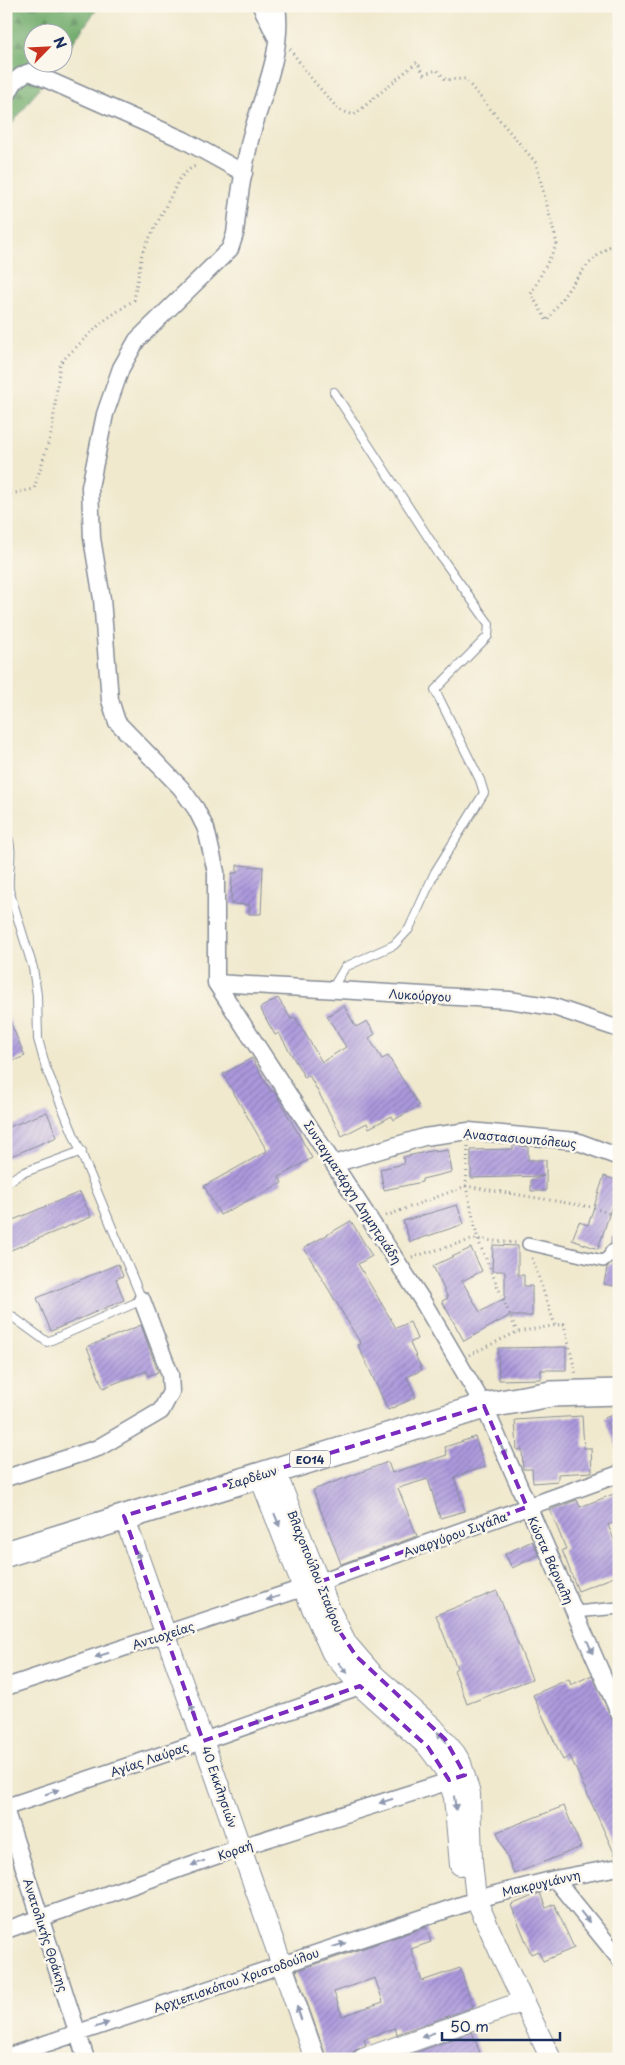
<svg xmlns="http://www.w3.org/2000/svg" width="625" height="2065" viewBox="0 0 625 2065" font-family="'Playpen Sans',sans-serif">
  <style>
    .forest { fill: url(#forest-firs); stroke: #466e65 }
    .building { fill: url(#building-hatch); fill-rule: evenodd }
    .lines { fill: none; stroke-linecap: round; stroke-linejoin: round }
    .service-casing { stroke: #868c96; stroke-width: 10 }
    .pedestrian-casing { stroke: #868c96; stroke-width: 14 }
    .minor-casing { stroke: #868c96; stroke-width: 19 }
    .tertiary-casing { stroke: #868c96; stroke-width: 22 }
    .primary-casing { stroke: #868c96; stroke-width: 28 }
    .path { stroke: #868c96; stroke-width: 3; stroke-dasharray: 1 4; stroke-linecap: butt }
    .service { stroke: #fff; stroke-width: 8 }
    .pedestrian { stroke: #fff; stroke-width: 11 }
    .minor { stroke: #fff; stroke-width: 16 }
    .tertiary { stroke: #fff; stroke-width: 20 }
    .primary { stroke: #fff; stroke-width: 25 }
    .oneway { fill: #8d97ae }
    .marked { fill: none; stroke: #7b2cbf; stroke-width: 4; stroke-dasharray: 10 6; stroke-linejoin: round }
    .labels { text-anchor: middle; dominant-baseline: central; stroke-width: 5; stroke-linejoin: round; paint-order: stroke }
    .shield { fill: #fbf7ec; stroke: #5e6b89; stroke-width: 1 }
    .shield-label { font-size: 11px; font-weight: bold; fill: #1b2f5e }
    .street-label { font-size: 12px; fill: #1b2f5e; stroke: #fbf7ec }
  </style>
  <defs>
    <pattern id="forest-firs" width="22" height="20" patternUnits="userSpaceOnUse" patternTransform="scale(1.25)"><rect width="22" height="20" fill="#71ac6c"/><path d="M5 1l3.5 6h-7zM16 11l3.5 6h-7z" fill="#5c8c5c"/></pattern>
    <pattern id="building-hatch" width="6" height="6" patternUnits="userSpaceOnUse" patternTransform="scale(1.25)"><rect width="6" height="6" fill="#ac99dd"/><path d="M-1 1l2-2M0 6l6-6M5 7l2-2" fill="none" stroke="#8b7db6"/></pattern>
  </defs>
  <rect width="100%" height="100%" fill="#fbf7ec"/>
  <filter id="ink" filterUnits="userSpaceOnUse"><feTurbulence type="fractalNoise" baseFrequency=".02" numOctaves="2"/><feDisplacementMap in="SourceGraphic" scale="10" xChannelSelector="R" yChannelSelector="G"/><feConvolveMatrix kernelMatrix="1 2 1 2 8 2 1 2 1" color-interpolation-filters="sRGB"/></filter>
  <filter id="wash" filterUnits="userSpaceOnUse"><feTurbulence type="fractalNoise" baseFrequency=".0096" numOctaves="4" result="noise"/><feDisplacementMap in="SourceGraphic" scale="20" xChannelSelector="R" yChannelSelector="G"/><feGaussianBlur stdDeviation="1.12" result="paint"/><feColorMatrix in="noise" values="0 0 0 0 0 0 0 0 0 0 0 0 0 0 0 0 0 1.4 0 .05"/><feComposite in="paint" operator="in"/></filter>
  <g filter="url(#wash)">
    <rect width="100%" height="100%" fill="#f0e9ce"/>
    <path class="forest" d="M6,6H99L63,56L62,32H32V62L58,63L6,132Z"/>
    <g id="blocks">
      <path class="building" d="M237,865L263,867L261,914H249L250,905L231,904L232,873H237Z
        M278,998L291,1019L295,1017L322,1062L346,1047L327,1016L344,1006L356,1027L367,1021L375,1034L369,1038L382,1059L388,1056L419,1106L394,1120L392,1116L369,1128L367,1123L342,1136L309,1075L305,1078L279,1033L275,1035L260,1008Z
        M6,1012L25,1056L6,1064Z
        M252,1058L271,1092L274,1091L312,1158L279,1177L282,1183L220,1215L204,1186L267,1151L223,1074Z
        M47,1112L57,1137L6,1158V1128Z
        M513,1145L528,1147V1160H546V1191H531V1180L544,1176L471,1178V1150L513,1149Z
        M435,1150V1152L448,1150L452,1172L422,1179V1182L384,1190L380,1169L404,1164L403,1157Z
        M604,1176L619,1181V1205L613,1203L598,1249L572,1240L579,1222L588,1225Z
        M80,1192L91,1217L6,1252V1223Z
        M457,1205L464,1224L410,1242L403,1221Z
        M351,1221L372,1256L358,1264L396,1328L410,1322L417,1339L410,1343L422,1370L407,1377L416,1397L388,1410L358,1345L361,1344L304,1248Z
        M612,1236L619,1237V1243L611,1244Z
        M493,1245L518,1246V1275H524V1286H532V1316H509L464,1341L442,1301L448,1298L433,1266L471,1248L482,1271L462,1281L480,1312L505,1298V1271H492Z
        M613,1263H619V1287L604,1284L607,1267Z
        M118,1264L123,1276L116,1279L124,1300L51,1331L37,1298Z
        M141,1325L158,1372L148,1376L146,1371L103,1388L87,1347Z
        M566,1347V1370H541V1379L499,1380L498,1348Z
        M619,1412V1450H618L605,1418Z
        M582,1416L584,1448H591L592,1472L558,1474V1481L533,1483L532,1469H523L522,1449L517,1450L515,1420Z
        M475,1437L485,1467L454,1477L465,1511L440,1518L428,1479L398,1488L417,1536L341,1564L313,1490L388,1462L392,1473L447,1455L445,1447Z
        M619,1492V1520L608,1525L619,1552V1575L578,1591L562,1550L566,1549L550,1510L577,1500L580,1507Z
        M532,1541L539,1555L512,1568L505,1554Z
        M497,1591L532,1679L467,1704L454,1670L457,1668L436,1615Z
        M592,1675L619,1734V1857H616L570,1756L563,1760L533,1695L569,1679L571,1685Z
        M564,1806L581,1847L514,1874L497,1832Z
        M540,1893L546,1908L554,1904L574,1948L543,1961L538,1951L531,1954L511,1905Z
        M426,1927L431,1942L411,1949L422,1981L460,1968L473,2007L397,2034L395,2028L364,2039L366,2045L354,2051L351,2059H327L296,1971ZM375,1978L383,2002L342,2016L334,1992Z
        M472,2032L480,2053L465,2059H405L404,2057Z"/>
    </g>
  </g>
  <g filter="url(#ink)">
    <use href="#blocks" fill-opacity="0" stroke="#868c96" stroke-width="1"/>
    <g class="lines">
      <g class="service-casing">
        <path id="service" d="M6,832C15,851 7,870 9,890L33,968L37,995L38,1039L46,1068L142,1300L47,1342L6,1312
          M332,989L345,967L394,945L409,929L435,872L484,793L480,780L435,690L488,636L489,624L439,554L334,392
          M6,1183L22,1173L82,1151"/>
      </g>
      <g class="pedestrian-casing">
        <path id="pedestrian" d="M528,1244L603,1261L613,1253
          M575,1612L619,1608"/>
      </g>
      <g class="minor-casing">
        <path id="minor" d="M261,6L275,35
          M6,98C12,85 16,76 30,72L184,140L244,173
          M216,983V872L206,829L196,809L181,788L117,722L110,700L102,599L92,538L90,487L105,414L121,368L137,340L230,249L235,234C238,203 243,171 250,140C261,97 284,52 277,6
          M216,983L422,1300L484,1406L619,1713
          M216,983L509,1000L554,1007L619,1029
          M334,1164L424,1137L469,1131L576,1141L619,1157
          M613,1253H619
          M6,1478L98,1448L161,1411L171,1392L170,1374L142,1300
          M6,1687L303,1588L619,1474
          M6,1807L203,1741L360,1686L368,1677
          M6,1812L86,2059
          M555,1879L619,1958
          M6,1930L241,1847L459,1778
          M6,2057L488,1896L555,1879L619,1867"/>
      </g>
      <g class="tertiary-casing">
        <path id="tertiary" d="M275,1470L330,1610L347,1644L372,1673L433,1727L455,1753L461,1763L470,1794L472,1861L476,1899L501,1955L551,2059
          M259,1475L303,1588L332,1653L360,1686L428,1747L445,1770L454,1797L460,1865
          M124,1516L315,2059
          M363,2059L524,2001"/>
      </g>
      <g class="primary-casing">
        <path id="primary" d="M6,1554L484,1406L551,1394L619,1392"/>
      </g>
      <path class="path" d="M290,49L310,77L339,110L354,115L417,62L424,74L437,70L446,80L465,79L536,163L557,244L531,294L547,321C565,295 588,254 619,242
        M6,495L34,489L52,431L60,363L102,322L134,300L142,253L180,178L192,167L198,166
        M468,1146L466,1186L478,1240L517,1332
        M386,1216L466,1186L591,1207L619,1217
        M412,1257L474,1239L516,1243
        M532,1258L555,1325
        M469,1355L517,1332L564,1324L576,1375"/>
      <use href="#service" class="service"/>
      <use href="#pedestrian" class="pedestrian"/>
      <use href="#minor" class="minor"/>
      <use href="#tertiary" class="tertiary"/>
      <use href="#primary" class="primary"/>
    </g>
    <defs><path id="oneway-solid" d="M-6-.8H1V-3.2L6.5 0L1 3.2V.8H-6Z" transform="scale(1.25)"/></defs>
    <g class="oneway">
      <use href="#oneway-solid" transform="translate(503 1450) rotate(67)"/>
      <use href="#oneway-solid" transform="translate(277 1520) rotate(68)"/>
      <use href="#oneway-solid" transform="translate(139 1558) rotate(-109)"/>
      <use href="#oneway-solid" transform="translate(273 1598) rotate(162)"/>
      <use href="#oneway-solid" transform="translate(590 1647) rotate(67)"/>
      <use href="#oneway-solid" transform="translate(102 1655) rotate(162)"/>
      <use href="#oneway-solid" transform="translate(343 1668) rotate(50)"/>
      <use href="#oneway-solid" transform="translate(193 1711) rotate(-109)"/>
      <use href="#oneway-solid" transform="translate(256 1723) rotate(-20)"/>
      <use href="#oneway-solid" transform="translate(442 1737) rotate(-132)"/>
      <use href="#oneway-solid" transform="translate(52 1792) rotate(-19)"/>
      <use href="#oneway-solid" transform="translate(386 1801) rotate(162)"/>
      <use href="#oneway-solid" transform="translate(455 1803) rotate(82)"/>
      <use href="#oneway-solid" transform="translate(198 1863) rotate(160)"/>
      <use href="#oneway-solid" transform="translate(585 1917) rotate(51)"/>
      <use href="#oneway-solid" transform="translate(339 1945) rotate(-18)"/>
      <use href="#oneway-solid" transform="translate(299 2013) rotate(-109)"/>
      <use href="#oneway-solid" transform="translate(102 2025) rotate(-19)"/>
      <use href="#oneway-solid" transform="translate(428 2035) rotate(160)"/>
    </g>
  </g>
  <path class="marked" d="M484,1406L527,1507L319,1582L340,1632L356,1656L445,1739L465,1775L449,1780L428,1747L360,1686L203,1741L124,1516Z"/>
  <g class="labels">
    <rect class="shield" x="290" y="1450.5" width="40" height="17" rx="4"/>
    <g class="shield-label">
      <text x="310" y="1459">ΕΟ14</text>
    </g>
    <g class="street-label">
      <text transform="translate(420 995) rotate(3)">Λυκούργου</text>
      <text transform="translate(520 1138) rotate(5)">Αναστασιουπόλεως</text>
      <text transform="translate(353 1192) rotate(57)">Συνταγματάρχη Δημητριάδη</text>
      <text transform="translate(252 1477) rotate(-17)">Σαρδέων</text>
      <text transform="translate(455 1534) rotate(-20)">Αναργύρου Σιγάλα</text>
      <text transform="translate(551 1560) rotate(66)">Κώστα Βάρναλη</text>
      <text transform="translate(316 1571) rotate(68)">Βλαχοπούλου Σταύρου</text>
      <text transform="translate(163 1635) rotate(-18)">Αντιοχείας</text>
      <text transform="translate(149 1759) rotate(-19)">Αγίας Λαύρας</text>
      <text transform="translate(220 1787) rotate(71)">40 Εκκλησιών</text>
      <text transform="translate(235 1850) rotate(-19)">Κοραή</text>
      <text transform="translate(541 1883) rotate(-13)">Μακρυγιάννη</text>
      <text transform="translate(46 1935) rotate(72)">Ανατολικής Θράκης</text>
      <text transform="translate(236 1980) rotate(-19)">Αρχιεπισκόπου Χριστοδούλου</text>
    </g>
  </g>
  <rect width="625" height="2065" fill="none" stroke="#fbf7ec" stroke-width="25"/>
  <g transform="translate(48 48) rotate(66)"><circle r="24" fill="#fbf7ec" stroke="#a1a7b3"/>
  <path d="M0-4L9 19L0 12L-9 19Z" fill="#c8321e"/>
  <text y="-8" font-size="14" font-weight="bold" text-anchor="middle" fill="#1b2f5e">N</text>
  </g>
  <path d="M442 2032v8h118v-8" fill="none" stroke="#1b2f5e" stroke-width="2.5"/>
  <text x="450" y="2032" font-size="15" fill="#1b2f5e" stroke="#fbf7ec" stroke-width="4" paint-order="stroke">50 m</text>
</svg>
